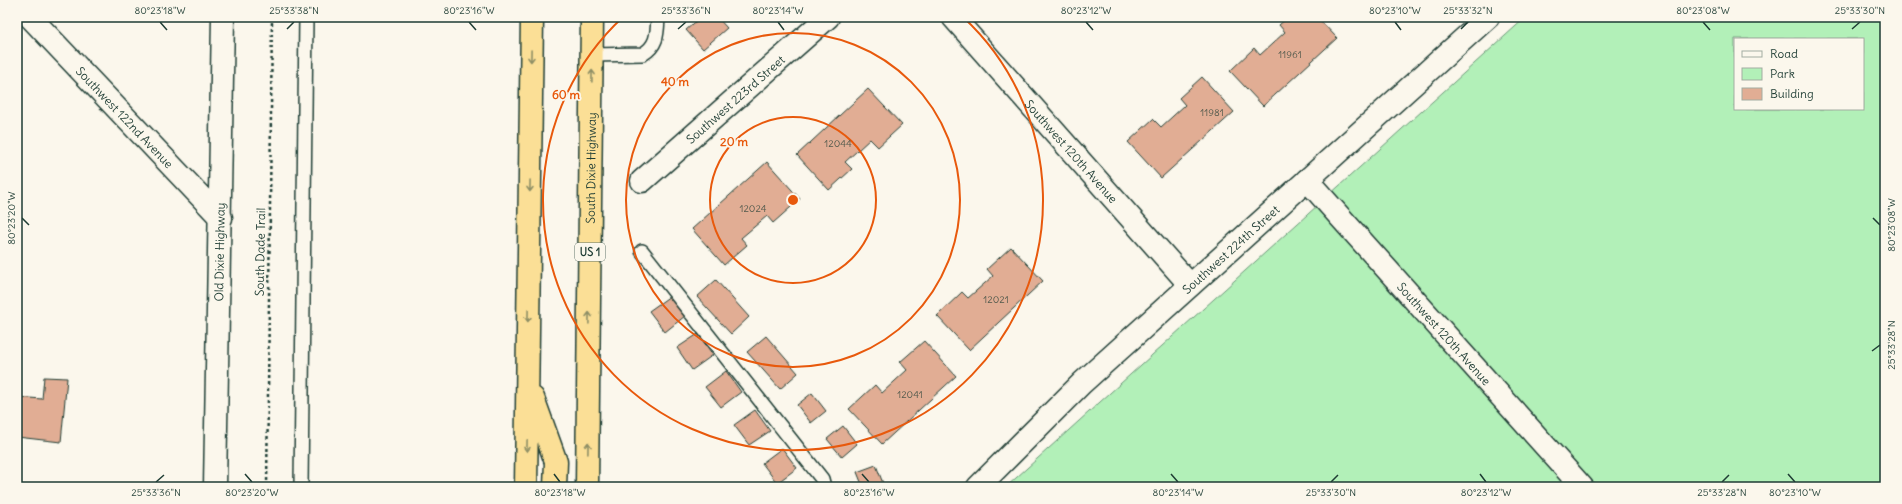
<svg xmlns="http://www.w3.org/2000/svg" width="1902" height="504" viewBox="0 0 1902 504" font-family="Delius,sans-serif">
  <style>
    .green { fill: #b2f0b8; stroke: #689676; fill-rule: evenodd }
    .building { fill: #e1ad94; stroke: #1f3d34 }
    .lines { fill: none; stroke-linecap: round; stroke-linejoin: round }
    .service-casing { stroke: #1f3d34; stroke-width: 16 }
    .minor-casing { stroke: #1f3d34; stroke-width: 25 }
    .tertiary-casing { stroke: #1f3d34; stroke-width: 25 }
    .trunk-casing { stroke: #1f3d34; stroke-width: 25 }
    .path { stroke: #1f3d34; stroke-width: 2.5; stroke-dasharray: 3 3; stroke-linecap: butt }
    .service { stroke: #fbf7ec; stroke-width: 13 }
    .minor { stroke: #fbf7ec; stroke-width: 22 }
    .tertiary { stroke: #fbf7ec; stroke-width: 22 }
    .trunk { stroke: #fbdf96; stroke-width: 22 }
    .oneway { stroke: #8d8e65 }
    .ticks { fill: none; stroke: #1f3d34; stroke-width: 1.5 }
    .ring { fill: none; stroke: #e8590c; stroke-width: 2 }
    .labels { text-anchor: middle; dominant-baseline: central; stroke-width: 3.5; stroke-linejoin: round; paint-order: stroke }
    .number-label { font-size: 10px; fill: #50594c }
    .shield { fill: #fbf7ec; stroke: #61756b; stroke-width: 1 }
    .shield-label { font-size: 11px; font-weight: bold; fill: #1f3d34 }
    .street-label { font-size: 12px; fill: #1f3d34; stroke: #fbf7ec }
    .centre { fill: #e8590c; stroke: #fbf7ec; stroke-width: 2 }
    .ring-label { font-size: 12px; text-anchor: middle; font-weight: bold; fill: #e8590c; stroke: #fbf7ec; stroke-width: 3.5; stroke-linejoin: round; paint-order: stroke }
    .neatline { fill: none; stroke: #1f3d34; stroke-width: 1.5 }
    .ticks-label { font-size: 10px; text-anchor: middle; fill: #1f3d34 }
  </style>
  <rect width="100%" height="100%" fill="#fbf7ec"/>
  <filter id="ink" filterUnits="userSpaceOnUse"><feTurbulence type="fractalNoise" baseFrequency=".025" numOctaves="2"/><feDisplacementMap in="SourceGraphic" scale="8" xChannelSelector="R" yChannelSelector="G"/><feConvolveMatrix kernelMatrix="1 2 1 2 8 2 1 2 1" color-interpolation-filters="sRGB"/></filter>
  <g filter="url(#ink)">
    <path class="green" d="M1526,17H1885V487H1006ZM1735,39H1863V109H1735Z"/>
    <path class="building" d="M701,17H717L727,28L703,49L686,30Z
      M1288,17H1317L1337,38L1263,106L1230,71L1254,48L1260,55L1285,32L1279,25Z
      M1202,77L1234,112L1161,178L1128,142L1153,119L1161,127L1185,105L1179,98Z
      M868,89L902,125L878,147L870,139L845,162L852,169L829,190L797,155Z
      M767,162L800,199L773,223L767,216L741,238L747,245L724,265L692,229Z
      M1011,247L1043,281L969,350L937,316L962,292L968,298L993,276L987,269Z
      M716,280L749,317L731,334L697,297Z
      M670,296L685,316L665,332L649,311Z
      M698,334L713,355L692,370L677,348Z
      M766,336L798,373L780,389L747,352Z
      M924,341L956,376L882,444L849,409L875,385L882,393L907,370L900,362Z
      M726,371L741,392L721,407L705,387Z
      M44,377L67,378L61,442L17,437V397L42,399Z
      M812,393L826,411L811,423L797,405Z
      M755,410L770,431L749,445L734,425Z
      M843,426L857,444L842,457L827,439Z
      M782,448L797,468L777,483L762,463Z
      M876,465L884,486L863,487L857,472Z"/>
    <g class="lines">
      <g class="service-casing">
        <path id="service" d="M592,55L643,54C658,45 657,33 658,17
          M642,251L822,479L824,487
          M301,487L306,17"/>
      </g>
      <g class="minor-casing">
        <g id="minor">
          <path id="s1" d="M30,17L221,218"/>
          <path id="s2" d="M1307,180L1582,487"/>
          <path id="s3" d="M642,181L828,17"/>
        </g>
      </g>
      <g class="tertiary-casing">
        <g id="tertiary">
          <path id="s4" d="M953,17L1190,285"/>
          <path id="s5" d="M215,487L223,17"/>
          <path id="s6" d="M978,487L1082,383L1488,17"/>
        </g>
      </g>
      <g class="trunk-casing">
        <g id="trunk">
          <path d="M533,398L556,462L555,487"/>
          <path d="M526,487L532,17"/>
          <path id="s7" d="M587,487L592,17"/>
        </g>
      </g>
      <path class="path" d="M267,487L272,17"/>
      <use href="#service" class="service"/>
      <use href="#minor" class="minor"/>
      <use href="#tertiary" class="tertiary"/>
      <use href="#trunk" class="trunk"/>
    </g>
    <defs><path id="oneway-shaft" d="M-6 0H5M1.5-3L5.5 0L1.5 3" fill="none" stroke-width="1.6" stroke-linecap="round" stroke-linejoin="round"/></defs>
    <g class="oneway">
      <use href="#oneway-shaft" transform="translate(531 56) rotate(91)"/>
      <use href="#oneway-shaft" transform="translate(592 76) rotate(-89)"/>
      <use href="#oneway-shaft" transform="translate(530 186) rotate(91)"/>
      <use href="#oneway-shaft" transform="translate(528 316) rotate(91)"/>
      <use href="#oneway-shaft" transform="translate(589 318) rotate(-89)"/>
      <use href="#oneway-shaft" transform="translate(527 446) rotate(91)"/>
      <use href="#oneway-shaft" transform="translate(588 448) rotate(-89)"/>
    </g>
  </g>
  <path class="ticks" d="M160,22L167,30M469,22L476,30M778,22L784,30M1086,22L1093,30M1395,22L1401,30M1703,22L1710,30M287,29L294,22M678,29L686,22M1461,29L1468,22M1852,29L1860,22M22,218L29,225M1873,218L1880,225M1872,351L1880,345M245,474L252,482M554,474L560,482M862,474L869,482M1171,474L1178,482M1480,474L1486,482M1788,474L1795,482M156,482L164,475M1331,482L1338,475M1722,482L1729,475"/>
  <g class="ring">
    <circle cx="793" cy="200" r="83"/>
    <circle cx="793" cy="200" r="167"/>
    <path d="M963 17A250 250 0 1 1 623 17"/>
  </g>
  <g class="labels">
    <g class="number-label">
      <text x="1290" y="54">11961</text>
      <text x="1212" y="112">11981</text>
      <text x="838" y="143">12044</text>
      <text x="753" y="208">12024</text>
      <text x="996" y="299">12021</text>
      <text x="910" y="394">12041</text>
    </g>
    <rect class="shield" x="575" y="243" width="30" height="18" rx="3"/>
    <g class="shield-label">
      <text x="590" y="252">US 1</text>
    </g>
    <g class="street-label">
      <text stroke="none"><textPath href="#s3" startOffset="124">Southwest 223rd Street</textPath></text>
      <text stroke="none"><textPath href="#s1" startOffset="138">Southwest 122nd Avenue</textPath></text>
      <text stroke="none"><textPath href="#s4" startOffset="179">Southwest 120th Avenue</textPath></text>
      <text stroke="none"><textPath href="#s7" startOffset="319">South Dixie Highway</textPath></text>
      <text stroke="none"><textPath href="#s6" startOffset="347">Southwest 224th Street</textPath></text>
      <text stroke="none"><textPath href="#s5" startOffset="235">Old Dixie Highway</textPath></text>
      <text transform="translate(260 252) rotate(-89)">South Dade Trail</text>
      <text stroke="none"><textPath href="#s2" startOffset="206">Southwest 120th Avenue</textPath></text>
    </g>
  </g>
  <circle cx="793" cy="200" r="6" class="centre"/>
  <g class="ring-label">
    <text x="675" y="86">40 m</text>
    <text x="566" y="99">60 m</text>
    <text x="734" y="146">20 m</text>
  </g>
  <rect width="1902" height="504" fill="none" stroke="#fbf7ec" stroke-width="44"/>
  <rect x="1734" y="38" width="130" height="72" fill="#fbf7ec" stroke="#a3ada2"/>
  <rect x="1742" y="51" width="20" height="6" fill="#fbf7ec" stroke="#a3ada2"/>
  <text x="1770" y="58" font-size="12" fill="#1f3d34">Road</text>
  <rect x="1742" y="68" width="20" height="12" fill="#b2f0b8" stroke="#a3ada2"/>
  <text x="1770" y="78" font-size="12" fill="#1f3d34">Park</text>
  <rect x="1742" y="88" width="20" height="12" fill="#e1ad94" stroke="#a3ada2"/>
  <text x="1770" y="98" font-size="12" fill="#1f3d34">Building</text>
  <rect x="22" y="22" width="1858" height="460" class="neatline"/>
  <g class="ticks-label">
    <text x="160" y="14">80°23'18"W</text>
    <text x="294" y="14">25°33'38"N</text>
    <text x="469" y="14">80°23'16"W</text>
    <text x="686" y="14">25°33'36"N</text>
    <text x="778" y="14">80°23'14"W</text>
    <text x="1086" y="14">80°23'12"W</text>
    <text x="1395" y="14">80°23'10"W</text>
    <text x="1468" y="14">25°33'32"N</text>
    <text x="1703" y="14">80°23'08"W</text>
    <text x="1860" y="14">25°33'30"N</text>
    <text transform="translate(11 218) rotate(-90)" y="4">80°23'20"W</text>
    <text transform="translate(1891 225) rotate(-90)" y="4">80°23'08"W</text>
    <text transform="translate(1891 345) rotate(-90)" y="4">25°33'28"N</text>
    <text x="156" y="496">25°33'36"N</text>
    <text x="252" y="496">80°23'20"W</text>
    <text x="560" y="496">80°23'18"W</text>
    <text x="869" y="496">80°23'16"W</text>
    <text x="1178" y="496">80°23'14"W</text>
    <text x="1331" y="496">25°33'30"N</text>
    <text x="1486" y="496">80°23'12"W</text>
    <text x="1722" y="496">25°33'28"N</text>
    <text x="1795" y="496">80°23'10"W</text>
  </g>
</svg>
